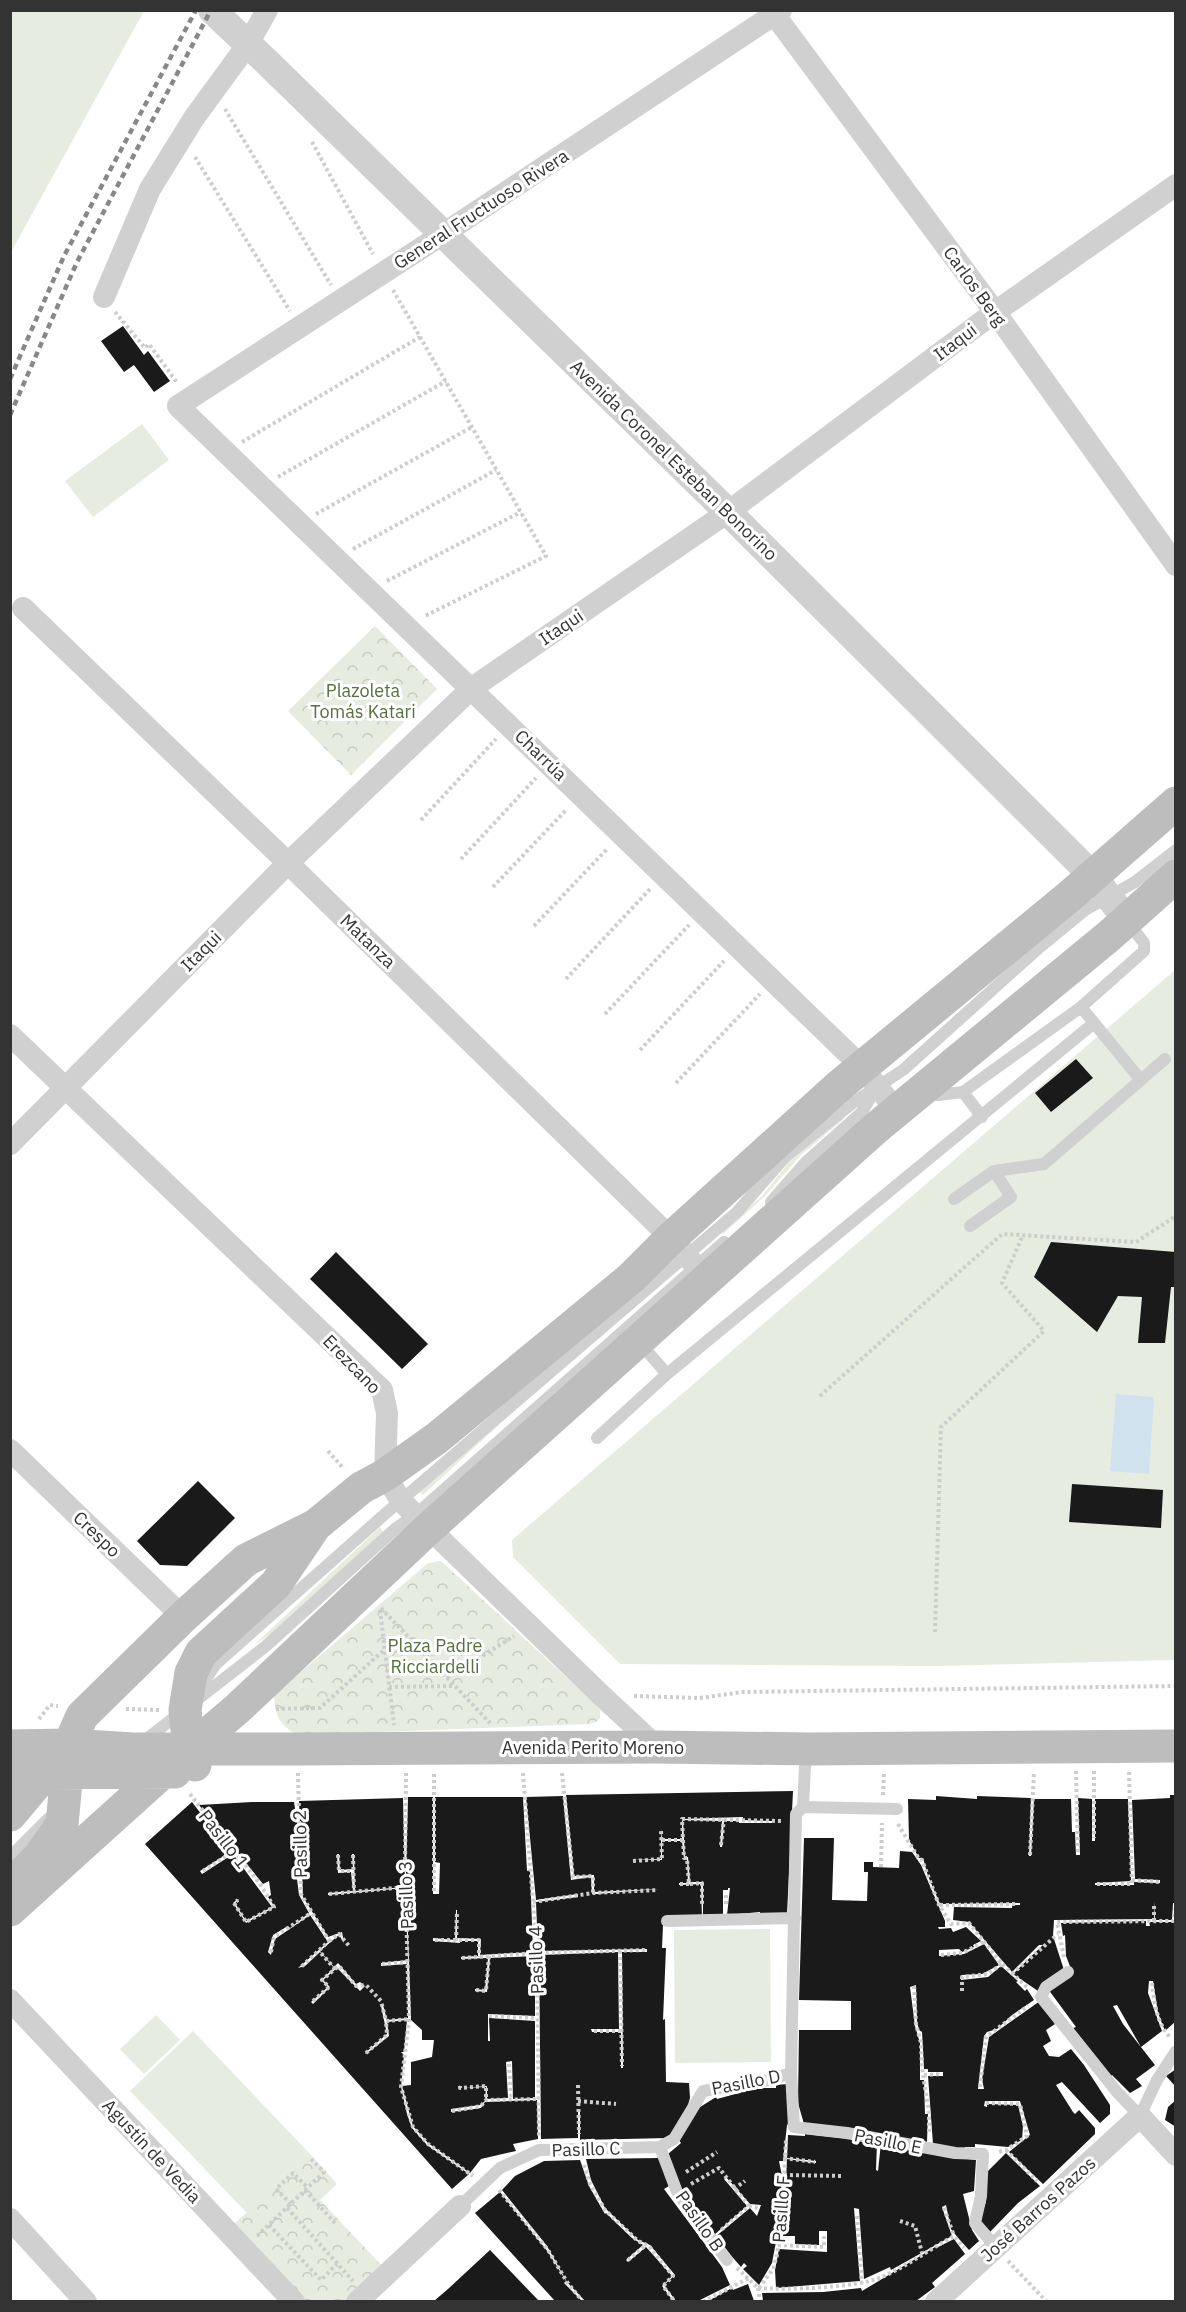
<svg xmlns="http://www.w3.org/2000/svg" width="1186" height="2312" viewBox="0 0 1186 2312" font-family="'IBM Plex Sans',sans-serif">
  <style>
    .grass { fill: #e6ecdf }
    .park { fill: url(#park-crowns) }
    .water { fill: #cfe2ee }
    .building { fill: #1a1a1a }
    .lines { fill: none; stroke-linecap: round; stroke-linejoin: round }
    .path { stroke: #cdcdcd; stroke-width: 4; stroke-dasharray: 3 3; stroke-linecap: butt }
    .service { stroke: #d0d0d0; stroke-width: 12 }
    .minor { stroke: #d0d0d0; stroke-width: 22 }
    .tertiary { stroke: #d0d0d0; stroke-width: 28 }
    .secondary { stroke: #bdbdbd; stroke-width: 33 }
    .rail { stroke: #888; stroke-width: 4.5; stroke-dasharray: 6 4.5; stroke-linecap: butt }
    .labels { text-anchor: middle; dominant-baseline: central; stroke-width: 6; stroke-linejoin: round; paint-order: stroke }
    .street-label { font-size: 18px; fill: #333; stroke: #fff }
    .park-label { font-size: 18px; fill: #56703f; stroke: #fff }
  </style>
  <defs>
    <pattern id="park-crowns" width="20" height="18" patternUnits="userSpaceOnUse" patternTransform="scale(1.5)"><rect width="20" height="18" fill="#e6ecdf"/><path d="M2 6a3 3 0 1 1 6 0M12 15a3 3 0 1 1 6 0" fill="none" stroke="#c6cbc0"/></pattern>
  </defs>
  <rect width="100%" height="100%" fill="#fff"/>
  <path class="grass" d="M10,11H144L11,252H10Z
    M142,424L169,460L93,517L65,481Z
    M1175,970V1660L937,1666L620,1664L513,1557L512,1540Z
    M843,1115L844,1119L801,1155L765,1196L723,1234L721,1231L762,1196L794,1156Z
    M569,1360L423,1495L417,1489Z
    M380,1527L384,1533L278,1630L255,1644Z
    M770,1929L771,2062L675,2063L674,1930Z
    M156,2015L180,2040L144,2074L120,2049Z
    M193,2031L310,2154L247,2213L130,2091Z"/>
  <path class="park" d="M375,626L437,689L351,775L288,711Z
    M441,1561L595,1704L600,1710V1718L596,1722L589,1724L297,1735C279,1724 275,1716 274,1695L428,1563Z
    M310,2154L337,2184L320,2200L384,2268L347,2301H305L234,2224Z"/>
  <path class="water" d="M1116,1394L1154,1397L1149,1474L1110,1471Z"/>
  <path class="building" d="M123,326L144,355L148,351L170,381L154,392L134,365L124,372L101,341Z
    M1076,1059L1093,1078L1051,1112L1035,1093Z
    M1051,1242L1176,1252V1287H1171L1165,1343H1138L1142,1297L1118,1296L1097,1332L1034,1277Z
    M336,1252L428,1344L402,1369L310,1279Z
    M198,1481L235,1518L187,1566L160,1565L137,1541Z
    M1072,1484L1163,1490L1161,1528L1069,1522Z
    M793,1791L787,1914L760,1915V1912L727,1915L730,1888H728V1890H723V1918H703V1882H690L688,1857H685L683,1820L722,1821L720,1847H722L724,1821H739V1823H772V1821L743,1820V1817L682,1819V1839H662L661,1829V1859L632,1860H662V1841H682L684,1859H687L688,1883H679V1885L701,1884L702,1918L663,1925L662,1948H666L663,2020L665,2019L666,2082L689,2083L690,2098L686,2112L668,2138L580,2140V2112H578V2138L541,2139L539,1955L618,1952L619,2029H591L592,2032H621V2068H623L622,1952H647V1949L538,1951L536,1902L578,1897V1894L536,1900L526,1797L563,1796L571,1880L591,1877L592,1894H597L658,1889L594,1892V1875L574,1876L566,1795Z
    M1170,1795H1176V1903H1173L1172,1920H1155L1154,1901V1919L1054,1920L1053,1936L1064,1970L1038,1991L1013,1974L1043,1945H1039L1012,1972L969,1922L953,1920L954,1907L1012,1908V1905H1020V1903L940,1904L928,1876L923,1858H919L909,1840L908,1799L936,1800V1796L977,1799V1796L1031,1798L1029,1856H1031L1034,1799H1071L1072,1832H1075L1076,1855H1080L1078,1798L1092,1799V1841H1095V1799H1128L1131,1881L1095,1883V1885H1134V1882L1160,1883V1880L1135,1879L1132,1800L1170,1798Z
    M408,1797H433V1894H439L440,1863L435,1862V1797H523L527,1871L530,1870L533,1952L480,1955L481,1939L457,1938V1910H456L455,1940L433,1938V1941L460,1943V1941H478V1956L461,1957V1959L488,1958L485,1990L475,1989V1991L487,1992L490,1958L535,1956V2016L488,2014V2041H490L489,2018L535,2021V2098L513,2099L512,2061L506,2062L508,2098L487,2099V2086L461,2088L459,2085V2088L486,2087L485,2101L480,2105L451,2109V2112L481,2108L485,2102L537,2100L538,2139L513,2144L516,2151L481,2159L470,2173L428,2143L413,2126L402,2086L411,2085V2062L432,2057L434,2040H422V2030L411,2020L406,1875Z
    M403,1798L405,1887L355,1891L354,1854H352L353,1869L340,1870L339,1854H337L338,1873L351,1872L353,1891L328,1893V1895L405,1888L408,1960L381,1963V1966L407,1964L408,2018L387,2020L383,2005L381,2006L387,2034L365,2053L366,2054L389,2036L387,2022L407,2020L404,2052H401L404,2055L401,2087L407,2114L412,2128L427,2145L469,2174L452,2189L145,1844L192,1802L230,1852L200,1871L202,1874L233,1854L272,1907L246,1921L235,1903L239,1900L238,1899L233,1903L246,1923L275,1907L268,1897L271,1895L269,1881L263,1884L199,1805L252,1802H294L298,1827L297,1879L299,1895L309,1913L290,1928L288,1926L273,1935L268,1952L271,1955L275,1939L310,1915L328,1942L298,1968L305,1966L320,1952L334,1968L321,1980L328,1987L311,2002L313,2004L330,1987L323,1980L337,1968L360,1991L365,1986L360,1982L356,1984L338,1963L334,1967L320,1951L339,1935L344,1943L342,1932L328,1937L303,1897L299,1801Z
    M804,1838H834L832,1900L867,1901L868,1872H864V1862H873V1867L899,1868L900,1851L912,1852L921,1865L945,1921V1927H938L939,1929L951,1928L953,1932L966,1927L981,1941L973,1945L974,1947L962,1952L959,1949L939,1950V1956L964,1954L984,1944L999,1965L982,1974L961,1975V1980L988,1977L1001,1966L1018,1981L1016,1982L1025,1991L1027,1989L1034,2000L1012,2015L997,2029L987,2032L984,2036L978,2089H984L982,2079L989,2037L1040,2001L1055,2024L1046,2030L1051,2041L1043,2046L1049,2056L1059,2057L1071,2049L1084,2065L1110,2105V2114L1100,2123L1062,2082L1056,2085L1073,2112L1075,2114L1079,2110L1095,2128V2134L1043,2184L1009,2152L1030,2135L1020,2101H985L984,2106L987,2107V2104L1018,2105L1023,2126L1022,2140L1008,2147L975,2144V2147H965L964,2149L933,2144L928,2076H943V2072H928V2069H924L922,2032L919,2030L917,2022L916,1985L910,1987L915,2026L920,2043V2080H924L925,2114H928L927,2142L804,2124L798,2103L799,2030H851V2001L799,2000Z
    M1146,1921V1926H1150L1149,1922H1176V2021L1165,2031L1158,2013L1153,1981H1149L1148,1993L1162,2031L1141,2047L1117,2005L1113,2006L1123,2024L1155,2065L1136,2079L1142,2086L1130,2093L1112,2075L1111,2076L1073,2028L1076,2027L1048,1989L1073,1974L1066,1956L1065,1935L1063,1936L1061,1923Z
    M1176,2069V2087L1166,2076Z
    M788,2084V2124L787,2125L783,2161H779L782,2176L779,2226L772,2263L759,2285L743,2269L747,2266L744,2263L741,2267L715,2237L750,2208L757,2216L761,2205L750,2204L726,2177L724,2179L747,2206L714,2235L682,2190L668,2154L681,2143L678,2139L697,2109L716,2097L717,2099L750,2090V2088H776V2085Z
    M1176,2100V2127L1165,2120L1168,2107Z
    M805,2134L877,2142L876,2170L878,2171L881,2143L941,2156L976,2160L974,2191L963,2194L972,2230L979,2241L969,2250L959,2239L951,2229L946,2205L942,2207L952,2236L891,2270L890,2267L864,2279L859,2209L854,2208L860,2281L776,2288L775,2270L779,2249L827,2252V2231H819V2245L795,2244V2236H783L787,2159L816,2163V2161L787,2158L788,2135L805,2136Z
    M1006,2153L1040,2186L1018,2203L990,2232L979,2220L986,2202L987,2172Z
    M659,2158L669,2186L664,2189L722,2267L730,2285L698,2301H676L664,2285L675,2275L650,2245L638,2240L605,2208L591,2180L586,2159Z
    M580,2160L589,2186L605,2214L606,2213L632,2238L643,2245L626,2260L628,2262L646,2247L672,2276L662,2286L673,2301H585L567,2282L547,2246L502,2190L515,2176L544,2161Z
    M500,2192L548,2252L566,2281L564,2283L582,2301H555L475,2213Z
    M954,2239L965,2254L932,2283L935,2287L916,2301H763L762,2293L823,2292L861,2288L862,2291L937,2246L938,2247Z
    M490,2250L539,2301H434L448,2289Z
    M748,2284L754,2301H708L732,2288L733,2290Z"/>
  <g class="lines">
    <path class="path" d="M225,109L331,285
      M312,142L373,254
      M195,157L290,311
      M393,290L546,556L425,616
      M115,312L145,348L149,344L178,384
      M242,442L420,337
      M278,477L446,381
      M316,514L472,427
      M353,549L496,470
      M387,581L521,512
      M421,820L496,739
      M461,859L536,778
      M493,887L567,809
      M534,926L608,848
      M566,979L650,889
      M605,1014L689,925
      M640,1050L724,961
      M676,1083L760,994
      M820,1396L1002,1234L1136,1242L1176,1216
      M328,1451L344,1469
      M381,1608L490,1723
      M380,1610L394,1725
      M935,1632L941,1427L1044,1331L1002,1283L1023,1235
      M447,1678L514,1636
      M389,1687L454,1686
      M634,1696L700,1698L743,1692L1176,1686
      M126,1709L160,1710
      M276,1709L320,1708L385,1649
      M39,1719L50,1705L58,1706
      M1076,1771L1078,1853
      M1094,1771V1838
      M298,1773L301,1894L329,1941L301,1967
      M406,1773L405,1868L409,2019L401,2087L413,2127L428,2144L473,2176
      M523,1773L537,1953L539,2137
      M562,1773L573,1877L593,1876V1893
      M434,1774V1892
      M190,1794L260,1884L274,1907L246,1922L234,1903L238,1900
      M883,1795L884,1772
      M898,1824L919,1859L922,1860L939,1905L951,1924L969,1923L1002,1964L1028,1988
      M662,1840H683L682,1819L781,1821
      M683,1840L684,1858H687L689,1884L702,1883V1906
      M721,1845L724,1819
      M338,1855L339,1871H353
      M353,1855L354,1892
      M1030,1855L1034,1772
      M633,1861L662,1859L661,1830
      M881,1867L882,1823
      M203,1871L234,1851
      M1132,1880L1159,1882
      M680,1884H689
      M1097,1884H1132L1129,1771
      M329,1894L406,1887
      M533,1902L593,1893L658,1890
      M726,1904V1892
      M940,1905L1018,1904
      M1154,1921V1904
      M435,1940H479V1957
      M329,1941L339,1934L350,1947
      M456,1941L457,1912
      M620,1951L622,2066
      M271,1952L274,1937L311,1913
      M941,1955L962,1953L984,1942
      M1064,1957L1057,1922L1173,1921L1176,1906
      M462,1958L537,1953L646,1950
      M382,1964L408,1962
      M335,1969L339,1966L356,1986L366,1985L381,2001L386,2021L409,2019
      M1012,1974L1058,1934
      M1152,1983C1154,2002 1157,2025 1171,2038
      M914,1986L916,2024L921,2043L922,2068L929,2113V2133
      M476,1990L486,1991L489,1956
      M962,1991V1977L988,1974L1002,1964
      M313,2001L329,1987L322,1980L335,1969L319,1951
      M489,2016L537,2018
      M594,2031H622
      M366,2053L387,2035L386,2021
      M509,2064L511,2099
      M924,2075L942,2074
      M578,2085L579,2134
      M460,2086V2088L486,2086V2100
      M980,2087L986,2037L1028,2006
      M578,2101L616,2104
      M986,2103L1020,2104L1027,2136L1006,2150L998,2152
      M452,2111L481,2106L486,2100L538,2099
      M1006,2150L1037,2181
      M784,2158L815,2162
      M584,2165L590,2184L605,2210L638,2241L649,2246L673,2276L663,2286L675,2302
      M686,2172L717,2152
      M784,2175L843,2176
      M691,2184L719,2168L749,2206L721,2230
      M734,2189L745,2181
      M305,2190L335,2223
      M499,2190L548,2250L567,2282L583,2302
      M291,2204L276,2189L293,2173L308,2188
      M749,2206L758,2208
      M287,2208L353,2281
      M944,2208L954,2236
      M857,2216L862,2283
      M900,2221L915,2226L922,2253
      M269,2225L321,2280L337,2264
      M257,2236L324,2172L310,2158
      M778,2245L824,2247V2234
      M628,2260L646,2245
      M1008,2261L1047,2302
      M737,2268L758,2288
      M758,2288C786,2290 857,2288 882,2277C907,2266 930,2249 954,2236L964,2248
      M758,2288L760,2302
      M759,2288L773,2269L777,2255L782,2221L786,2139
      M703,2302L749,2278"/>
    <path class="service" d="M1081,1007L1140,1079
      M963,1092L982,1117
      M928,1093L938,1095L963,1092L1081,1007L1144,951V943L1128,922
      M954,1199L994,1171L1044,1164L1165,1059
      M771,1202L806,1162L862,1112L875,1090
      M970,1226L1011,1197L994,1171
      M639,1342L667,1374
      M597,1438L667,1374L1094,1023
      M199,1689L216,1664L385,1514L737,1212L786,1156L854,1102L903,1070L1040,947L1085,910L1135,882L1176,850
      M144,1741L266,1646L396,1528L414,1516L724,1242
      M803,1807L805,1767
      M897,1809L803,1807L796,1814L791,2073L794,2127L847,2133L955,2153L983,2154L981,2196L975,2223L996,2247
      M10,1857L49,1818
      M667,1921L795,1918
      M1068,1972L1046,1987L1041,1997L1117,2092L1140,2116L1157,2080L1176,2051
      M660,2147L674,2139L703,2091L769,2080L791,2073
      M660,2147L677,2192L727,2260
      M460,2206L500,2168L539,2150L660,2147"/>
    <path class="minor" d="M771,10L995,312L1176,565
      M781,10L443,234L178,406L862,1067L896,1110
      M104,297L150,189L194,118L248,44L267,10
      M23,608L288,863L671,1238L708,1280
      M10,1035L382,1390L387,1413L385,1475L401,1501L601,1695L657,1747
      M10,1144L288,863L472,688L728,512L995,312L1176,185
      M10,1450L183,1617
      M10,2000L294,2302
      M10,2219L86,2302
      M357,2302L460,2206
      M936,2302L1140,2116L1176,2155"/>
    <path class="tertiary" d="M212,10L270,65L728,512L1092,875L1126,919"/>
    <path class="secondary" d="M10,1746L69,1745L133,1749H298L657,1747L812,1749L1176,1746
      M195,1765L189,1749L185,1710L191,1673L201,1653L276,1584L315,1526
      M10,1773L175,1772
      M10,1815L69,1745L82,1716L183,1617L246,1560L316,1525L361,1488L385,1475L437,1438L631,1278L671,1238L839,1086L1071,895L1176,803
      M16,1880L39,1857L62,1824L69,1751
      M10,1910L163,1772L237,1709L428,1529L876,1128L1109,936L1176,876"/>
    <path class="rail" d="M10,379L64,256L196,10
      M10,415L77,262L211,10"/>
  </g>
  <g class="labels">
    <g class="street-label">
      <text transform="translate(481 209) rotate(-33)">General Fructuoso Rivera</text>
      <text transform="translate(975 286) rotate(54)">Carlos Berg</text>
      <text transform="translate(955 342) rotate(-37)">Itaqui</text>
      <text transform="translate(674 460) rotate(44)">Avenida Coronel Esteban Bonorino</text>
      <text transform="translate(561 627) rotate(-34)">Itaqui</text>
      <text transform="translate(541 755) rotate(44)">Charrúa</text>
      <text transform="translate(368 941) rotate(44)">Matanza</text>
      <text transform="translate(201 951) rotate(-45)">Itaqui</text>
      <text transform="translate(352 1364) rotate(46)">Erezcano</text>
      <text transform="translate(97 1534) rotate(44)">Crespo</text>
      <text x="593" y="1747">Avenida Perito Moreno</text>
      <text transform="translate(224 1839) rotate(52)">Pasillo 1</text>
      <text transform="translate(300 1844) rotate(-91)">Pasillo 2</text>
      <text transform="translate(406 1895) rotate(-92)">Pasillo 3</text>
      <text transform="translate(536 1960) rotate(-92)">Pasillo 4</text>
      <text transform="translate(746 2082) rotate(-11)">Pasillo D</text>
      <text transform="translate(888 2141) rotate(11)">Pasillo E</text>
      <text transform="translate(586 2149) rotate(-2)">Pasillo C</text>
      <text transform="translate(152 2151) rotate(47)">Agustín de Vedia</text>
      <text transform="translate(781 2209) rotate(-86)">Pasillo F</text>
      <text transform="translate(1038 2209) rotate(-42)">José Barros Pazos</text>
      <text transform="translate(700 2221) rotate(55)">Pasillo B</text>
    </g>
    <g class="park-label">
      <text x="363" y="690">Plazoleta<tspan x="363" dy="21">Tomás Katari</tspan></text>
      <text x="435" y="1645">Plaza Padre<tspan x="435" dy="21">Ricciardelli</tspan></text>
    </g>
  </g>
  <rect width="1186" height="2312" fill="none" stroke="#333333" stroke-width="24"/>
</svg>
